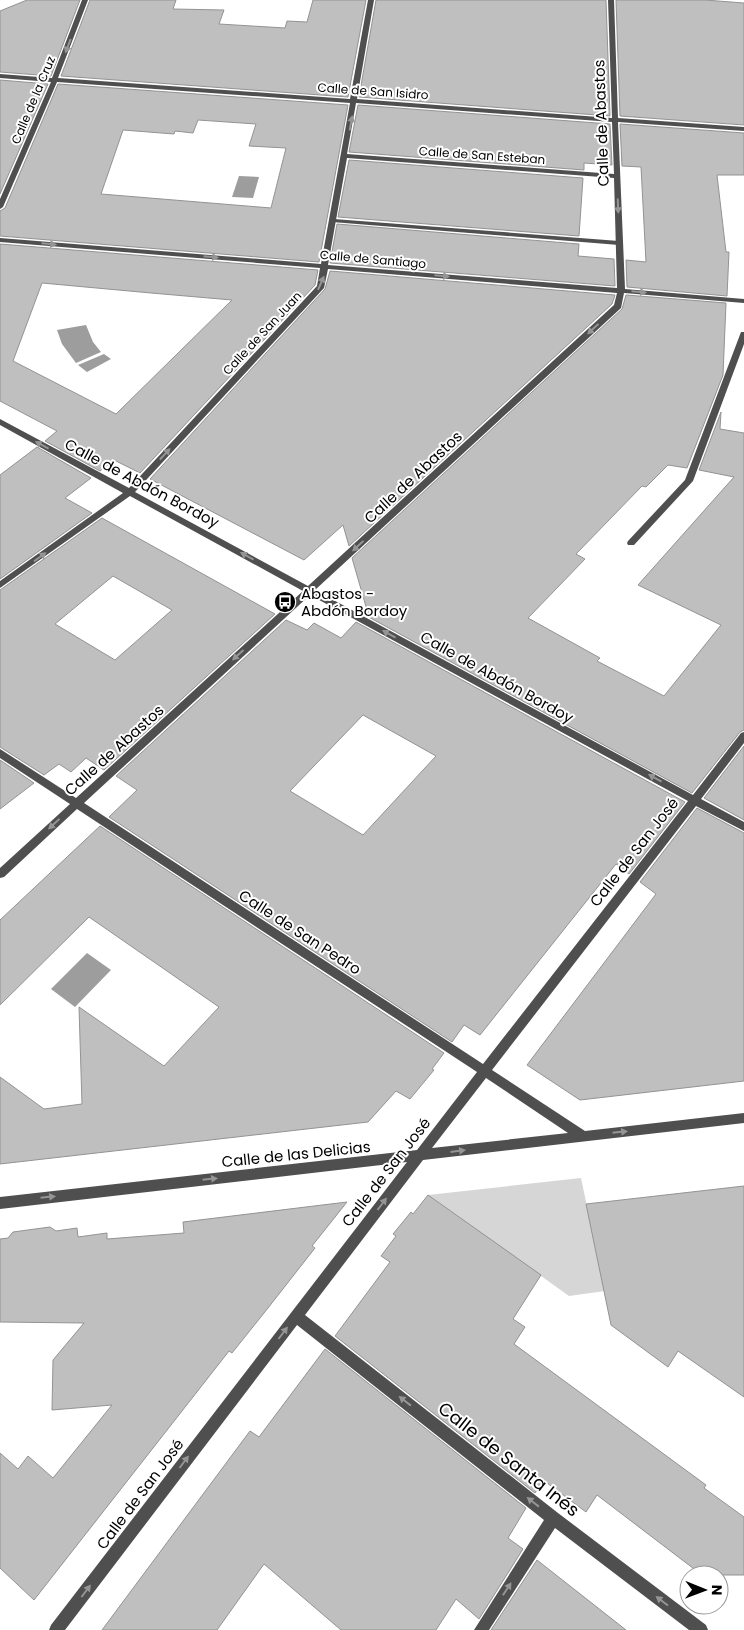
<svg xmlns="http://www.w3.org/2000/svg" width="744" height="1630" viewBox="0 0 744 1630" font-family="Poppins,sans-serif">
  <style>
    .green { fill: #d6d6d6 }
    .water { fill: #9d9d9d }
    .building { fill: #bfbfbf; stroke: #939393; fill-rule: evenodd }
    .lines { fill: none; stroke-linecap: round; stroke-linejoin: round }
    .pedestrian { fill: #4f4f4f; fill-rule: evenodd }
    .minor { fill: #4f4f4f; fill-rule: evenodd }
    .oneway { fill: #959595 }
    .labels { text-anchor: middle; dominant-baseline: central; stroke-width: 4; stroke-linejoin: round; paint-order: stroke }
    .far-street-label { font-size: 12px; fill: #000; stroke: #fff }
    .street-label { font-size: 15px; fill: #000; stroke: #fff }
    .poi-label { font-size: 15px; fill: #000; stroke: #fff; text-anchor: start }
    .near-street-label { font-size: 18px; fill: #000; stroke: #fff }
  </style>
  <rect width="100%" height="100%" fill="#fff"/>
  <path class="green" d="M581,1178L605,1291L569,1296L428,1195Z"/>
  <path class="water" d="M239,176L259,177L253,198L232,197Z
    M86,325L93,342L101,352L76,363L62,344L57,330Z
    M104,354L111,359L87,372L78,365Z
    M87,953L111,970L75,1007L51,989Z"/>
  <path class="building" d="M27,0H80L51,76L0,72V11Z
    M90,0H176L173,9L224,10L219,24L285,28L287,21L307,22L313,0H366L348,97L61,76Z
    M376,0H606L610,116L359,97Z
    M616,0H705L744,3V125L620,116Z
    M0,80L48,84L0,194Z
    M58,84L348,105L319,262L0,236V211L5,208ZM198,120L256,124L249,146L286,148L271,208L101,194L123,130L174,134L175,131L193,133Z
    M358,105L610,124L612,165L584,163V170L349,152Z
    M620,124L744,133V175H717L726,252H729L727,296L627,287L626,260L646,262L641,167L622,166Z
    M349,160L583,178L579,236L338,217Z
    M337,224L579,244L578,256L614,259L615,286L330,263Z
    M0,244L318,270L315,285L140,473L114,460L100,471L45,441L57,431L0,401ZM42,283L151,293L232,300L116,414L13,361Z
    M330,271L615,295L612,304L349,546L343,525L304,560L150,479L325,289Z
    M626,295L726,303L723,375L687,468L668,465L646,487L642,486L576,554L585,559L528,618L600,658L597,661L664,696L721,625L638,585L734,477L699,470L721,412L720,429L744,433V730L740,732L692,793L363,614L367,610L352,558L622,309Z
    M37,447L91,478L65,498L92,513L0,579V475Z
    M102,518L275,614L104,770L86,758L71,772L59,764L44,775L0,747V590ZM113,576L172,610L115,660L55,624Z
    M286,620L307,630L314,623L341,638L356,622L685,802L629,874L616,864L480,1035L464,1025L452,1042L109,817L137,790L116,776ZM363,715L436,756L363,835L290,791Z
    M744,746V820L704,798Z
    M0,760L34,783L0,809Z
    M697,808L744,833V1081L580,1100L527,1065L656,894L640,882Z
    M100,826L444,1053L432,1069L434,1070L410,1099L396,1091L368,1122L0,1164V1077L44,1109L82,1104L79,1007L164,1066L219,1007L89,917L0,1005V920Z
    M744,1186V1397L678,1351L668,1367L611,1325L586,1204Z
    M428,1195L541,1275L513,1319L525,1327L514,1344L706,1485L704,1488L744,1517V1575H702L597,1495L586,1512L543,1480L535,1493L335,1336L390,1262L381,1256L396,1236L393,1234L411,1212L413,1214Z
    M347,1202L312,1246L315,1248L268,1308L232,1353L229,1351L34,1600L0,1568V1453L18,1469L28,1456L53,1478L112,1405L52,1410L53,1360L84,1323L0,1322V1239L8,1238L13,1232L50,1227L56,1231L77,1228L78,1237L107,1233V1239L184,1233L183,1222Z
    M325,1349L526,1508L508,1538L523,1549L479,1619L456,1599L436,1630H341L264,1564L217,1630H102L250,1431L259,1437Z
    M537,1560L626,1630H491Z"/>
  <g class="lines">
    <path class="pedestrian" d="M334,219L619,241L623,243L619,245L332,222V220Z"/>
    <path class="minor" d="M82,0H88L58,78L350,99L368,0H374L357,99L612,118L608,0H614L618,118L744,127V131L618,122L625,289L744,299V303L624,293L621,308L315,590L693,795L741,733L744,732V743L701,799L744,822V831L696,806L492,1070L585,1131L744,1113V1123L423,1160L305,1315L558,1513L706,1625L708,1630H689L555,1528L489,1630H474L544,1520L297,1325L65,1630H49L51,1625L407,1162L0,1209V1197L417,1150L477,1072L77,809L4,877L0,878V868L70,804L0,758V749L76,798L303,591L130,496L0,588V581L123,493L0,425V419L129,488L317,286L320,268L0,242V238L321,264L350,103L57,82L3,207L0,209V199L51,82L0,78V74L52,78ZM356,103L612,122L614,174L347,154ZM347,158L614,178L617,288L328,265ZM328,269L617,293L614,305L308,586L135,492L324,288ZM310,595L688,801L483,1064L84,803ZM486,1078L568,1133L432,1148Z
      M741,332H744V344L693,481L634,545H628L627,543L628,541L685,480Z"/>
  </g>
  <defs><path id="oneway-solid" d="M-6-.8H1V-3.2L6.5 0L1 3.2V.8H-6Z" transform="scale(1.25)"/></defs>
  <g class="oneway">
    <use href="#oneway-solid" transform="translate(68 46) rotate(111)"/>
    <use href="#oneway-solid" transform="translate(351 123) rotate(-80)"/>
    <use href="#oneway-solid" transform="translate(618 206) rotate(88)"/>
    <use href="#oneway-solid" transform="translate(49 244) rotate(5)"/>
    <use href="#oneway-solid" transform="translate(211 257) rotate(5)"/>
    <use href="#oneway-solid" transform="translate(442 276) rotate(5)"/>
    <use href="#oneway-solid" transform="translate(321 283) rotate(-66)"/>
    <use href="#oneway-solid" transform="translate(639 292) rotate(5)"/>
    <use href="#oneway-solid" transform="translate(593 329) rotate(137)"/>
    <use href="#oneway-solid" transform="translate(42 445) rotate(-152)"/>
    <use href="#oneway-solid" transform="translate(165 454) rotate(-47)"/>
    <use href="#oneway-solid" transform="translate(358 546) rotate(137)"/>
    <use href="#oneway-solid" transform="translate(247 556) rotate(-151)"/>
    <use href="#oneway-solid" transform="translate(40 557) rotate(-36)"/>
    <use href="#oneway-solid" transform="translate(389 634) rotate(-151)"/>
    <use href="#oneway-solid" transform="translate(238 655) rotate(138)"/>
    <use href="#oneway-solid" transform="translate(655 778) rotate(-151)"/>
    <use href="#oneway-solid" transform="translate(54 824) rotate(137)"/>
    <use href="#oneway-solid" transform="translate(620 1132) rotate(-6)"/>
    <use href="#oneway-solid" transform="translate(458 1151) rotate(-7)"/>
    <use href="#oneway-solid" transform="translate(210 1179) rotate(-6)"/>
    <use href="#oneway-solid" transform="translate(48 1197) rotate(-6)"/>
    <use href="#oneway-solid" transform="translate(382 1204) rotate(-53)"/>
    <use href="#oneway-solid" transform="translate(283 1333) rotate(-53)"/>
    <use href="#oneway-solid" transform="translate(405 1401) rotate(-142)"/>
    <use href="#oneway-solid" transform="translate(184 1462) rotate(-53)"/>
    <use href="#oneway-solid" transform="translate(533 1502) rotate(-142)"/>
    <use href="#oneway-solid" transform="translate(507 1589) rotate(-57)"/>
    <use href="#oneway-solid" transform="translate(86 1591) rotate(-53)"/>
    <use href="#oneway-solid" transform="translate(662 1601) rotate(-143)"/>
  </g>
  <defs>
    <g id="bus-disc" transform="scale(1.125)"><circle r="9.5" fill="#000" stroke="#fff"/><path d="M-5-6H5V4H4V6H2V4H-2V6H-4V4H-5ZM-3.5-4V0h7V-4ZM-3.5 1.2v1.5H-2V1.2ZM2 1.2v1.5H3.5V1.2Z" fill="#fff"/></g>
  </defs>
  <g fill-rule="evenodd">
    <use href="#bus-disc" x="285" y="602"/>
  </g>
  <g class="labels">
    <g class="far-street-label">
      <text transform="translate(373 91) rotate(4)">Calle de San Isidro</text>
      <text transform="translate(33 100) rotate(-67)">Calle de la Cruz</text>
      <text transform="translate(482 155) rotate(4)">Calle de San Esteban</text>
      <text transform="translate(373 259) rotate(5)">Calle de Santiago</text>
      <text transform="translate(262 333) rotate(-47)">Calle de San Juan</text>
    </g>
    <g class="street-label">
      <text transform="translate(601 123) rotate(-92)">Calle de Abastos</text>
      <text transform="translate(413 477) rotate(-43)">Calle de Abastos</text>
      <text transform="translate(142 483) rotate(28)">Calle de Abdón Bordoy</text>
      <text transform="translate(497 677) rotate(29)">Calle de Abdón Bordoy</text>
      <text transform="translate(114 750) rotate(-42)">Calle de Abastos</text>
      <text transform="translate(634 852) rotate(-52)">Calle de San José</text>
      <text transform="translate(300 932) rotate(33)">Calle de San Pedro</text>
      <text transform="translate(296 1154) rotate(-6)">Calle de las Delicias</text>
      <text transform="translate(386 1172) rotate(-52)">Calle de San José</text>
      <text transform="translate(140 1494) rotate(-53)">Calle de San José</text>
    </g>
    <g class="poi-label">
      <text x="301" y="593">Abastos -<tspan x="301" dy="17">Abdón Bordoy</tspan></text>
    </g>
    <g class="near-street-label">
      <text transform="translate(509 1459) rotate(38)">Calle de Santa Inés</text>
    </g>
  </g>
  <g transform="translate(704 1590) rotate(91)"><circle r="24" fill="#ffffff" stroke="#999999"/>
  <path d="M0-4L9 19L0 12L-9 19Z" fill="#000000"/>
  <text y="-8" font-size="14" font-weight="bold" text-anchor="middle" fill="#000000">N</text>
  </g>
</svg>
